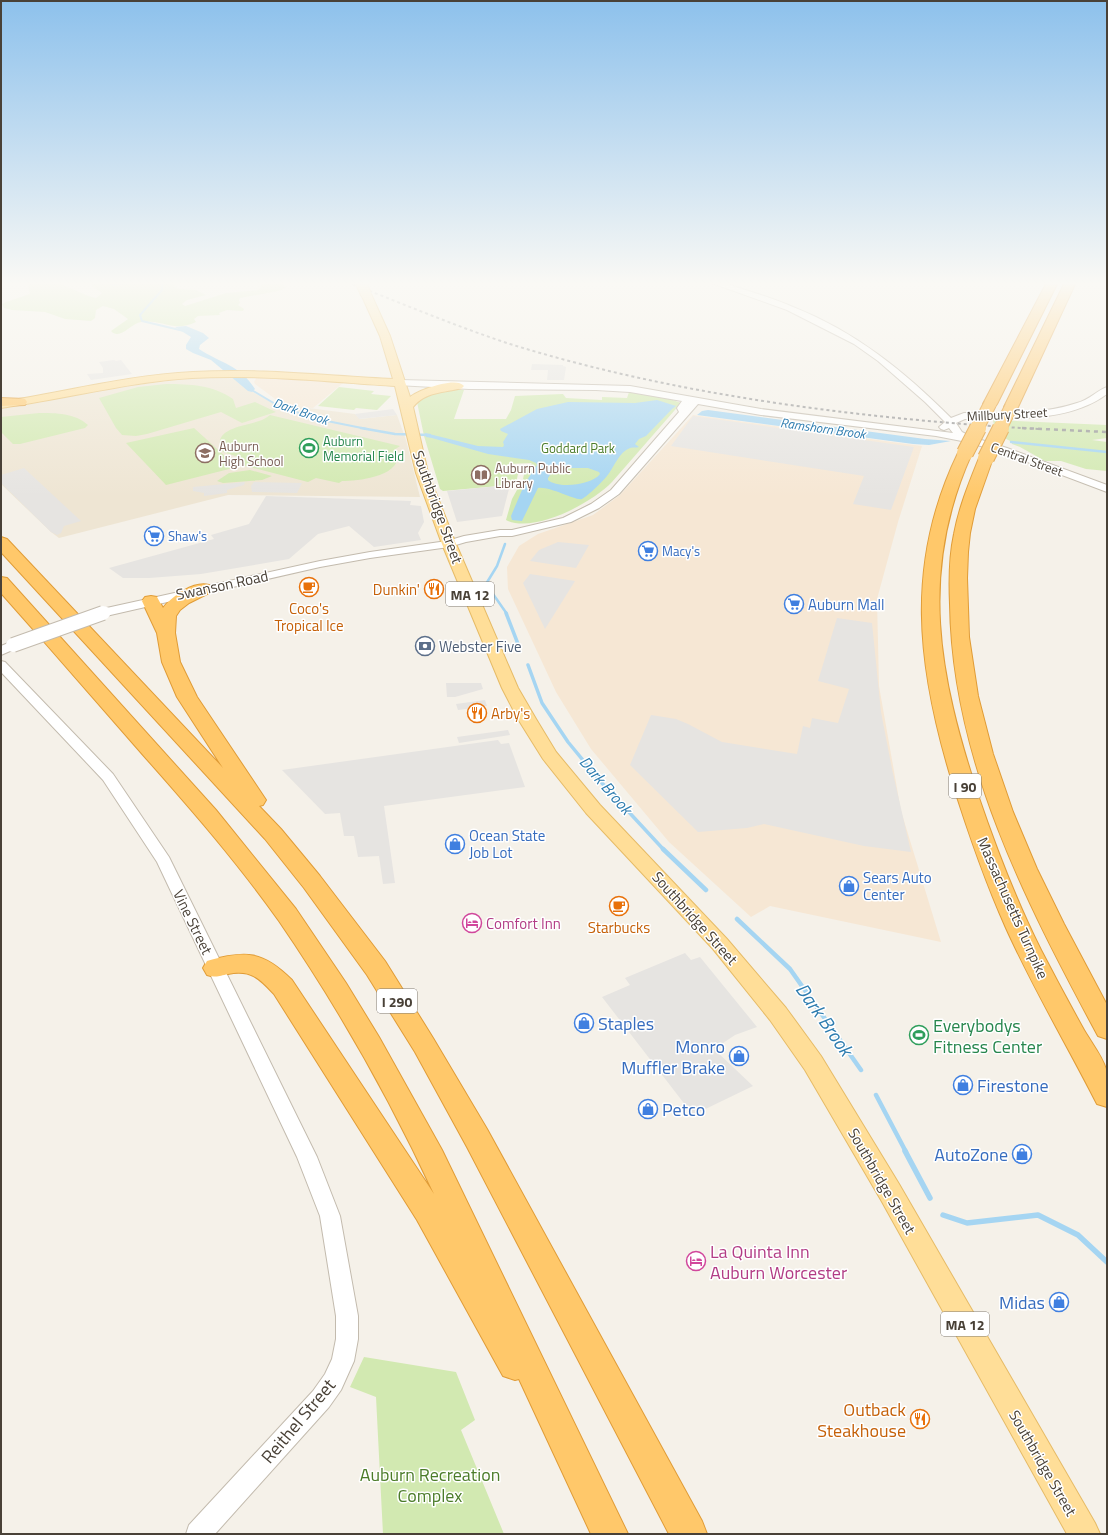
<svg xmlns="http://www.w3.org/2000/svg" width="1108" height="1535" viewBox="0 0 1108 1535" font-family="'Titillium Web',sans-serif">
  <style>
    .commercial { fill: #f6e7d4 }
    .education { fill: #eee5d3 }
    .green { fill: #d2e9b1 }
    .parking { fill: #e6e4e1 }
    .water { fill: #a5d5f2; fill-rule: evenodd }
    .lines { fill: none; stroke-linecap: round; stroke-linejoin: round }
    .stream-far4 { stroke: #a5d5f2; stroke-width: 2 }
    .stream-far3 { stroke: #a5d5f2; stroke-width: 2.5 }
    .stream-far2 { stroke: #a5d5f2; stroke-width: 3.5 }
    .stream-far1 { stroke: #a5d5f2; stroke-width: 4.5 }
    .stream { stroke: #a5d5f2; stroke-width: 5.5 }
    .minor-casing { stroke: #c3bbae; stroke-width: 2 }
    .major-casing { stroke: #e6bb66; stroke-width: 2 }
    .highway-casing { stroke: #e09c37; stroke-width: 2 }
    .minor { fill: #fff; fill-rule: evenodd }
    .major { fill: #ffde98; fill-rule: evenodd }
    .highway { fill: #ffc86a; fill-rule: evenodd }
    .rail-far1 { stroke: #989898; stroke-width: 2; stroke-dasharray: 3 3; stroke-linecap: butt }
    .rail { stroke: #989898; stroke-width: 2.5; stroke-dasharray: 4 4; stroke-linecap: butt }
    .minor-bridge-far1-casing { stroke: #c3bbae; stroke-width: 12; stroke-linecap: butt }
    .minor-bridge-casing { stroke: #c3bbae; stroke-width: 16; stroke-linecap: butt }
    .major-bridge-casing { stroke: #e6bb66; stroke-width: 12; stroke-linecap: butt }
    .highway-bridge-far1-casing { stroke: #e09c37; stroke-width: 14; stroke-linecap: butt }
    .highway-bridge-casing { stroke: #e09c37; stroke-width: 18; stroke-linecap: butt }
    .minor-bridge-far1 { stroke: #fff; stroke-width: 10 }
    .minor-bridge { stroke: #fff; stroke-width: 14 }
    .major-bridge { stroke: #ffde98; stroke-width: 10 }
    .highway-bridge-far1 { stroke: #ffc86a; stroke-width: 12 }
    .highway-bridge { stroke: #ffc86a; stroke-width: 16 }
    .labels { text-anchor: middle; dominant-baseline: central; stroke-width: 3; stroke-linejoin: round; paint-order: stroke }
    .far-water-label { font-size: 13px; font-style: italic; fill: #2d7caf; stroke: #fff }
    .far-street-label { font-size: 13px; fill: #494137; stroke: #fff }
    .far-leisure-label { font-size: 13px; fill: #27864d; stroke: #fff; text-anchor: start }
    .far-education-label { font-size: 13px; fill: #785e54; stroke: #fff; text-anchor: start }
    .far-park-label { font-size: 13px; fill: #4b7c29; stroke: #fff }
    .far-shop-label { font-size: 13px; fill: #366cbe; stroke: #fff; text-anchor: start }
    .shield { fill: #fff; stroke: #807a73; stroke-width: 1 }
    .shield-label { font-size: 14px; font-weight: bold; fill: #494137 }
    .street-label { font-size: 15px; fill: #494137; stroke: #fff }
    .food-label { font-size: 15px; fill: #c56008; stroke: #fff }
    .shop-label { font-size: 15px; fill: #366cbe; stroke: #fff; text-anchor: start }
    .service-label { font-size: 15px; fill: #4e5e75; stroke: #fff; text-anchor: start }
    .hotel-label { font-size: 15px; fill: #b23c85; stroke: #fff; text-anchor: start }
    .water-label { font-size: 16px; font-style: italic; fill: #2d7caf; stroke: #fff }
    .near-shop-label { font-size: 18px; fill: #366cbe; stroke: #fff; text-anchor: start }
    .near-leisure-label { font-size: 18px; fill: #27864d; stroke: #fff; text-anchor: start }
    .near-hotel-label { font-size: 18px; fill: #b23c85; stroke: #fff; text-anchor: start }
    .near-food-label { font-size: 18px; fill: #c56008; stroke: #fff; text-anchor: end }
    .near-street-label { font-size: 18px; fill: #494137; stroke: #fff }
    .near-park-label { font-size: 18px; fill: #4b7c29; stroke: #fff }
    .near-water-label { font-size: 19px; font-style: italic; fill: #2d7caf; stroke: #fff }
  </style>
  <rect width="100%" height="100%" fill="#f5f1e9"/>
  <path class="commercial" d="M257,377L343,383L313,408L290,406L278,401L255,384L254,382Z
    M693,415L922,446L898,522L877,599L879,686L901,811L941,942L770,906L751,917L669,842L591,749L556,692L508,589L507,567L519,546L538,534L593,515L620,495Z"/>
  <path class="education" d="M205,377H242L251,391L284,409L293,406L316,409L355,414L360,419L397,415L406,440L420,497L228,495L59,538L51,532L1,484V409L128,386Z"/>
  <path class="green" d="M31,282C42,282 53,282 63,285C74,289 85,296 96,298L102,293L92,286V282H172L178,289L196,290L206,295L187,300L182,304L185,306L226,293L258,290L260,288L262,282H282L286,288L278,291L240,298L239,300L240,303L238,305L244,309L243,311L227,310L219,313L220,315L198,316L194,319L196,322C173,333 163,319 141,322C131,323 120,341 111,331L128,319L114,309L103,306L96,310L95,318L91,321L65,319L45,312L12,310L4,308L2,304L6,302L30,294L28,285Z
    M166,384C190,384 213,385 233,399L236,408L255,402L276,412L242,423L221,412L147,434L136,436L122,435L116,428L99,398L138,387Z
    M339,387L374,391L371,394L391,396L377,410L356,408L354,410L318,406Z
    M454,389L464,390L454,419H506L511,410L515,396L563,394L566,398L602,400V397L627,398L629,392L670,399L681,403L612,482C592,503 534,534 506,520L512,499L523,479L525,470L532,463L508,464L510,469L518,474L516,483L510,485L443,491L440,489L424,436L417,402L431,393Z
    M39,413C56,413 75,413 88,425L85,428L20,444H13L1,432V417Z
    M270,415L400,446L394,450L398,454C400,477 358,481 342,481L339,483L316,478L308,482L238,464L245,459L223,452C209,429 245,426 259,421C263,420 267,417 270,415Z
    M993,420L1107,425V438L1092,440L1107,442V471L1086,469L1061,461H1045L1020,447L1012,444V442L995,433Z
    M194,428L237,467L166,485L126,443Z
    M250,470L272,476L262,480L223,483L217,481L229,473Z
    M364,1357L456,1372L475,1420L461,1430L504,1534H383L376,1397L350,1387Z"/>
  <path class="parking" d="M114,360L116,361L121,360L132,374L91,380L87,374L103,373V368L99,362Z
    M532,364L563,365V366L566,367L564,380H547L548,370H531Z
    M393,409L397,415L359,419L355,414Z
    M693,416L914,447L891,510L853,504L864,476L671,446Z
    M24,468L81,521L64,526L61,533L57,535L51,532L1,483V475Z
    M245,482L244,485L227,490V493L204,496V493L193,491V487Z
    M254,482L302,483L297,493L252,492L251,486Z
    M510,485L502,516L457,522L447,491Z
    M266,496L411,501L410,505L421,506L424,522L418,533L421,540L374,547L349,526L318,534L289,559L201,574L149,578H123L109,568L214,539L211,535L249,524Z
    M558,542L589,545L576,568L530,561L539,550Z
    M530,574L575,581L545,629L523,583Z
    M837,618L872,623L881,712L892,769L911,852L864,846L764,824L747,828L698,832L630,765L651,715L676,719L688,724L722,742L797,754L803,726L810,728L812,718L838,723L849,689L818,681Z
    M446,683H481L483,689L455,697H447Z
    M485,700L487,706L458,710L456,704Z
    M508,730L510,735L459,743L457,737Z
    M498,740L501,744L509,743L525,787L384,806L395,883L383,884L379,856L358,857L354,836H344L340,813L325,814L282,770Z
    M685,953L691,960L700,957L757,1027L735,1035L714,1049L753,1086L693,1115L602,997L630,985L625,978Z"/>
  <path class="water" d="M186,326L203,333L209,338L200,345L199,349C220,363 240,365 255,389L252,392L248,391L211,360L193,353L186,349V345L191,337L175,327Z
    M657,400L676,406L672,409L646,436L639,439L635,444L639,447C636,448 633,447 630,448C619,452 614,467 607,476C603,481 588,496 582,499C575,501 550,486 538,488L522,521L512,520L511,516L525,483L537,465L536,463L529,460L488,454L432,438L426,437L425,433L478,446L503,447L504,445L503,442L508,434L501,431L500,429L537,409L568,402L635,403ZM568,468H588L599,472L600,474C592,485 558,489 548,480V478L552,472Z
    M708,410L925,439L951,441L929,445L913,444L697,415L702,411Z"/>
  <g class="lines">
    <path class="stream-far4" d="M105,282L114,285L134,282
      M151,282L162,284V290L140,315L142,321L184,331
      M250,389L282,408L327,421L367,429"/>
    <path class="stream-far3" d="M361,428L395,434L430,435
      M1011,442L1107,452
      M505,544L497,566L486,584L507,614"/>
    <path class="stream-far2" d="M506,613L518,644
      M528,665L542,703L568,742L601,782L664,850"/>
    <path class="stream-far1" d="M663,849L706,890
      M737,919L790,969L861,1070
      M876,1095L906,1152"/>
    <path class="stream" d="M905,1151L930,1198
      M943,1215L967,1223L1038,1215L1078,1235L1107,1262"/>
    <g class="minor-casing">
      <path id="minor" d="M709,282H721C745,290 770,297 793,307C856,332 904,371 951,418L964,413C1001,413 1041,415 1077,403C1089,400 1098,390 1107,387V394C1068,423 1011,418 965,419L956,423L962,432L972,437L1007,448L1107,485V492L1001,452L967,442L936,436L761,415L698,404L619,494L599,508L571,522L512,536H500L466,542L449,547L370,558L320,567L106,616L102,615L100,612L102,609L320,561L370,552L447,541L464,536L500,530H512L563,518L591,504L611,490L679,412L677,408L682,401L630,392L596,390L469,389L397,385L396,383L397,381L400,380L630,386L761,409L953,433L949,428L944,430L941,429L939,427L945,422L925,402L878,361L854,344L787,310Z
        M13,641L17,642L19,645L17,648L1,655V646Z
        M1,661L5,662L113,774L169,857L317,1157L340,1216L358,1316V1339L354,1361L341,1390L329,1407L215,1534H186L189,1525L313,1391L325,1374L332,1359L336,1339V1316L320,1216L297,1157L157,862L103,780L1,672Z"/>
    </g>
    <g class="major-casing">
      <path id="major" d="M366,291L371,294L390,336L410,397C419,390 456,376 464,386L462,388C444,393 426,391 413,407L428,473L456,544L518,688L536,719L556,752L600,805L727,939L786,1008L821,1056L899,1184L1095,1523L1100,1534H1067L881,1200L805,1070L770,1020L713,949L586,813L543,759L518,719L502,688L442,544L416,473L395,386C328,382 260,374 192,378C128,382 65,399 1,408V402C65,392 128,375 193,372C260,368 327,376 393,379L380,336L361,294Z"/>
    </g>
    <g class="highway-casing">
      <path id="highway" d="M1047,282H1058L997,404L995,407H985L983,404Z
        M1065,282H1076L1018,407L1016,410H1006L1004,407Z
        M1,398L25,399L27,402L25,405L1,406Z
        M965,449L970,450L972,453C918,572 939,676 978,795C996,848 1016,900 1041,950C1055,977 1069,1003 1084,1030C1091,1042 1102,1056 1106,1069C1108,1078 1107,1097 1107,1107L1097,1104C1067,1045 1033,988 1006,928C984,879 967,829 951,778C917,665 905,563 958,453L960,450Z
        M986,454L991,455L993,458L975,509L970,533L968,552L967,578L969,637L978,696L993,754L1013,812L1037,869L1064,924L1107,1005V1039L1098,1036C1026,902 952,760 950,604C949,581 949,557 954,534C959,507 969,483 979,458L981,455Z
        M1,537L7,539L223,768L177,697L162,662L157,633L142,601L145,597L151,596L157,597L163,608C172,596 194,581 209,585L212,589L209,593L189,603L180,610L176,616L175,633L180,662L197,697L266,800L263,805L259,806L281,829L320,876L385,961L433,1038L487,1129L702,1521L707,1534H669L467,1147L415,1052L367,975L304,888L265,839L1,552Z
        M1,577L7,578L216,810L296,909L346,983L379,1037L442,1150L628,1534H591L519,1379L515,1380L503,1376L417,1220L274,994C260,979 251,969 228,974C219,976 217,978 207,975L203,968L207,961C246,950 263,951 292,980L434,1194C390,1099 338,1007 279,921C238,863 191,809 144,756C96,701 49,647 1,593Z"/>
    </g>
    <use href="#minor" class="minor"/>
    <use href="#major" class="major"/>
    <use href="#highway" class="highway"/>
    <path class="rail-far1" d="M347,282C401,303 455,326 510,344C678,396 863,419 1038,429"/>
    <path class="rail" d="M1022,428L1107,432"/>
    <g class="minor-bridge-far1-casing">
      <path id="minor-bridge-far1" d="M100,614L106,612"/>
    </g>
    <g class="minor-bridge-casing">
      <path id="minor-bridge" d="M13,645L103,613"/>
    </g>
    <g class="major-bridge-casing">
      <path id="major-bridge" d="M361,283L366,294"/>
    </g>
    <g class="highway-bridge-far1-casing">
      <path id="highway-bridge-far1" d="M977,429L990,404
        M1000,429L1011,407"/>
    </g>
    <g class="highway-bridge-casing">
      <path id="highway-bridge" d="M965,453L978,428
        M986,458L1001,428"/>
    </g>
    <use href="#minor-bridge-far1" class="minor-bridge-far1"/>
    <use href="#minor-bridge" class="minor-bridge"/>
    <use href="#major-bridge" class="major-bridge"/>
    <use href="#highway-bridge-far1" class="highway-bridge-far1"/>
    <use href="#highway-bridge" class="highway-bridge"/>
  </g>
  <linearGradient id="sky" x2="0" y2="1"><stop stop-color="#8dc1ec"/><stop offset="0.57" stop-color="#faf9f5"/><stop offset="1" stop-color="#faf9f5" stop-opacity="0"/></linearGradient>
  <rect width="1108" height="497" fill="url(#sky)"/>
  <defs>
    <g id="stadium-ring" transform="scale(1)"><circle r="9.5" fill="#fff" stroke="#2e9e5b" stroke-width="1.5"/><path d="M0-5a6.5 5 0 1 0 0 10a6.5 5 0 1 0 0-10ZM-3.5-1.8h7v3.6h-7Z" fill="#2e9e5b"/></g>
    <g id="school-ring" transform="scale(1)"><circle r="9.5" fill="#fff" stroke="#8d6e63" stroke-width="1.5"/><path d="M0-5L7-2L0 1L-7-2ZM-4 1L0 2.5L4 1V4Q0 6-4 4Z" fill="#8d6e63"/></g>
    <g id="library-ring" transform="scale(1)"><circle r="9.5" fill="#fff" stroke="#8d6e63" stroke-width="1.5"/><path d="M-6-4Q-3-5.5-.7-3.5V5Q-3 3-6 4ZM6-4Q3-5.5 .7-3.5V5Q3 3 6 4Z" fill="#8d6e63"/></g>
    <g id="supermarket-ring" transform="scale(1)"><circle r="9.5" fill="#fff" stroke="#3f7fe0" stroke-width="1.5"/><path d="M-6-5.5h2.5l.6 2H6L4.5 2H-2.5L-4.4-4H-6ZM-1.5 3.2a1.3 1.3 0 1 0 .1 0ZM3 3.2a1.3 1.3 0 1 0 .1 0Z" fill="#3f7fe0"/></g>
    <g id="cafe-ring" transform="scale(1)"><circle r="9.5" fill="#fff" stroke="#e8710a" stroke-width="1.5"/><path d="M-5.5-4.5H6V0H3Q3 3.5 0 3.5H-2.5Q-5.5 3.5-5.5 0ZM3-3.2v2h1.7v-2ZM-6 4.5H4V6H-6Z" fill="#e8710a"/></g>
    <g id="restaurant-ring" transform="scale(1)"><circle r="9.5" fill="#fff" stroke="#e8710a" stroke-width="1.5"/><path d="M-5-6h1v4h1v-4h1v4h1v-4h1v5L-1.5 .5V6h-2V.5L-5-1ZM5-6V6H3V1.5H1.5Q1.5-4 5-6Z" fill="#e8710a"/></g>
    <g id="bank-ring" transform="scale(1)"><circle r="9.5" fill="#fff" stroke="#5c6f8a" stroke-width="1.5"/><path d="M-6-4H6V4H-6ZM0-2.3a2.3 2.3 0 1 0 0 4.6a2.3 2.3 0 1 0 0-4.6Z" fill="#5c6f8a"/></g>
    <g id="shop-ring" transform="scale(1)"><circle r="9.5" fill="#fff" stroke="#3f7fe0" stroke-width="1.5"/><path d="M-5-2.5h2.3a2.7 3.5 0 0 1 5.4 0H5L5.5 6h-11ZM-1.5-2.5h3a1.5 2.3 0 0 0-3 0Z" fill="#3f7fe0"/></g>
    <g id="hotel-ring" transform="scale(1)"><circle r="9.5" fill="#fff" stroke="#d1479c" stroke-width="1.5"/><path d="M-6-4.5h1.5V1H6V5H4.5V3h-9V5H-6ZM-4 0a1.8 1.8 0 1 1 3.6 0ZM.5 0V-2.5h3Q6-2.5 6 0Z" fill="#d1479c"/></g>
  </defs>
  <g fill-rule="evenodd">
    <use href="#stadium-ring" x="309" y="448"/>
    <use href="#school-ring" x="205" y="453"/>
    <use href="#library-ring" x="481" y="475"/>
    <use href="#supermarket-ring" x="154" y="536"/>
    <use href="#supermarket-ring" x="648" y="551"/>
    <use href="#cafe-ring" x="309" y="587"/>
    <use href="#restaurant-ring" x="434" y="589"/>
    <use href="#supermarket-ring" x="794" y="604"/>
    <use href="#bank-ring" x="425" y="646"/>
    <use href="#restaurant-ring" x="477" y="713"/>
    <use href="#shop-ring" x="455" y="844"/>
    <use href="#shop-ring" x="849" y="886"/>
    <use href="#cafe-ring" x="619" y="906"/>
    <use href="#hotel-ring" x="472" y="923"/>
    <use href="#shop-ring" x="584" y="1023"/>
    <use href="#stadium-ring" x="919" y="1035"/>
    <use href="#shop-ring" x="739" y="1056"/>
    <use href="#shop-ring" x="963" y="1085"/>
    <use href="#shop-ring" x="648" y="1109"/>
    <use href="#shop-ring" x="1022" y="1154"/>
    <use href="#hotel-ring" x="696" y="1261"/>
    <use href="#shop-ring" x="1059" y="1302"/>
    <use href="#restaurant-ring" x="920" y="1419"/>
  </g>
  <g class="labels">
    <g class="far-water-label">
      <text transform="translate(301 411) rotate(19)">Dark Brook</text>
      <text transform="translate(823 428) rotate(8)">Ramshorn Brook</text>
    </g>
    <g class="far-street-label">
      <text transform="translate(1007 414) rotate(-3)">Millbury Street</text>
      <text transform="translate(1027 459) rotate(20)">Central Street</text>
    </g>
    <g class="far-leisure-label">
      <text x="323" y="441">Auburn<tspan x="323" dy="15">Memorial Field</tspan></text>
    </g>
    <g class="far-education-label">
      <text x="219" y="446">Auburn<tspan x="219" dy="15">High School</tspan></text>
      <text x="495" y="468">Auburn Public<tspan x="495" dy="15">Library</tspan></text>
    </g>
    <g class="far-park-label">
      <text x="578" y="448">Goddard Park</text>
    </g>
    <g class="far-shop-label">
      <text x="168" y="536">Shaw's</text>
      <text x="662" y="551">Macy's</text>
    </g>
    <g class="shield">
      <rect x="446" y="582" width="48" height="24" rx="3"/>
      <rect x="949" y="774" width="32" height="24" rx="3"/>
      <rect x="377" y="989" width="40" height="24" rx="3"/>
      <rect x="941" y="1312" width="48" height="24" rx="3"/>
    </g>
    <g class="shield-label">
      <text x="470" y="594">MA 12</text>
      <text x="965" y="786">I 90</text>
      <text x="397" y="1001">I 290</text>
      <text x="965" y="1324">MA 12</text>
    </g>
    <g class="street-label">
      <text transform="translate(438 507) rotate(70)">Southbridge Street</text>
      <text transform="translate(222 585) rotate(-12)">Swanson Road</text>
      <text transform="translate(1013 908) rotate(66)">Massachusetts Turnpike</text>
      <text transform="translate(695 918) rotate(48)">Southbridge Street</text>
      <text transform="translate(193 922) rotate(64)">Vine Street</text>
      <text transform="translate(882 1181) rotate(60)">Southbridge Street</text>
      <text transform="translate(1043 1463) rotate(60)">Southbridge Street</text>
    </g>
    <g class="food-label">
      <text x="420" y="589" text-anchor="end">Dunkin'</text>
      <text x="309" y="608">Coco's<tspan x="309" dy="17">Tropical Ice</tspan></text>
      <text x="491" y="713" text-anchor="start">Arby's</text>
      <text x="619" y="927">Starbucks</text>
    </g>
    <g class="shop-label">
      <text x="808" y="604">Auburn Mall</text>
      <text x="469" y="835">Ocean State<tspan x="469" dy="17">Job Lot</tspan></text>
      <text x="863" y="877">Sears Auto<tspan x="863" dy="17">Center</tspan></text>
    </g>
    <g class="service-label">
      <text x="439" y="646">Webster Five</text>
    </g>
    <g class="hotel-label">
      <text x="486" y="923">Comfort Inn</text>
    </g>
    <g class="water-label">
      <text transform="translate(606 785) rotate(49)">Dark Brook</text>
    </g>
    <g class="near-shop-label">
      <text x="598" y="1023">Staples</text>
      <text x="725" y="1046" text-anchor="end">Monro<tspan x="725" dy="21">Muffler Brake</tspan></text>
      <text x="977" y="1085">Firestone</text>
      <text x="662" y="1109">Petco</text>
      <text x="1008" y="1154" text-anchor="end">AutoZone</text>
      <text x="1045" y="1302" text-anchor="end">Midas</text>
    </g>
    <g class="near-leisure-label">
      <text x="933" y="1025">Everybodys<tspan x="933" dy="21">Fitness Center</tspan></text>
    </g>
    <g class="near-hotel-label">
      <text x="710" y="1251">La Quinta Inn<tspan x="710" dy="21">Auburn Worcester</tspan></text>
    </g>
    <g class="near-food-label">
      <text x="906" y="1409">Outback<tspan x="906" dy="21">Steakhouse</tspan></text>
    </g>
    <g class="near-street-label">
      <text transform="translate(298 1421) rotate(-50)">Reithel Street</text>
    </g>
    <g class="near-park-label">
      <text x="430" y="1474">Auburn Recreation<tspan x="430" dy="21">Complex</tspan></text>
    </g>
    <g class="near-water-label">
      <text transform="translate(825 1019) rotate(55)">Dark Brook</text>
    </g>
  </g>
  <rect width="1108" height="1535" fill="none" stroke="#494137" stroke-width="4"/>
</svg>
